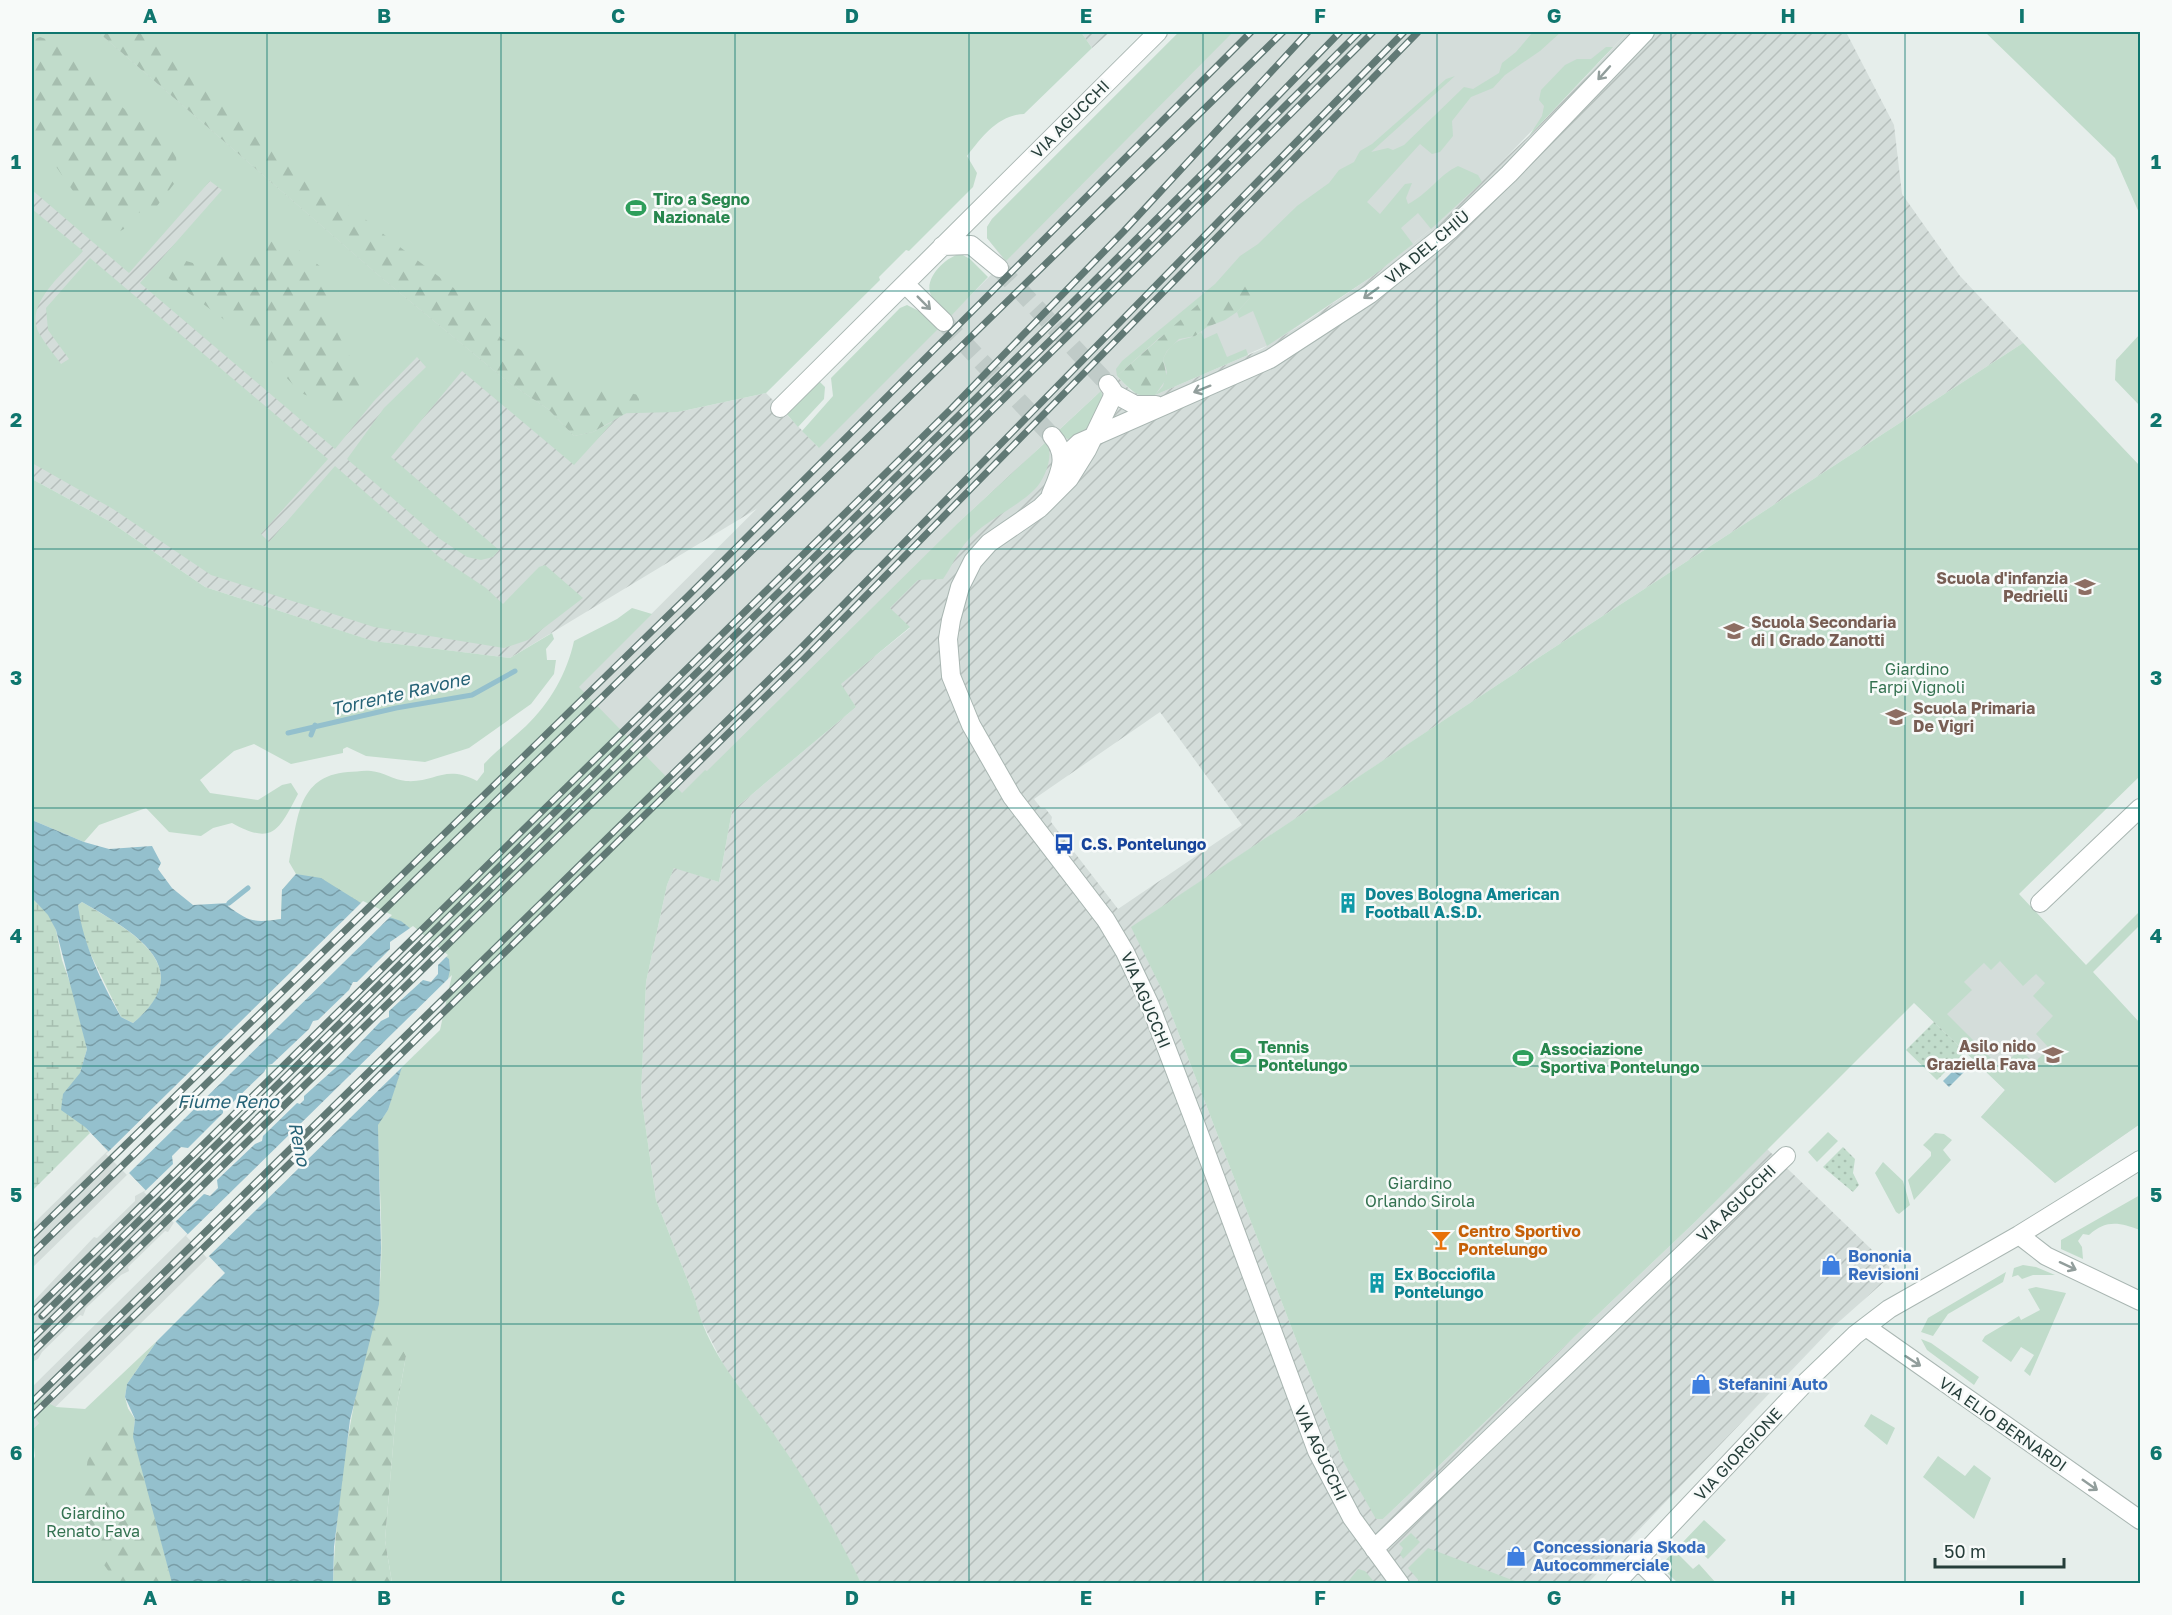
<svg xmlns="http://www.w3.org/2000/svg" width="2172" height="1615" viewBox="0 0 2172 1615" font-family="'Golos Text',sans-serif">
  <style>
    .built { fill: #d4ddda }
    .industrial { fill: url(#industrial-furrows); fill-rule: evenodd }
    .green { fill: #c1dccb; fill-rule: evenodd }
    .forest { fill: url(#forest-firs) }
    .wetland { fill: url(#wetland-marsh) }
    .garden { fill: url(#garden-dots) }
    .water { fill: url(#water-waves); fill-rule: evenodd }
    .pier { fill: #e6eeeb }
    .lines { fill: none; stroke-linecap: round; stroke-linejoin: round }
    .stream { stroke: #94c0cd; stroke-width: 5 }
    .minor-tunnel { stroke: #c0cbc8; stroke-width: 18; stroke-dasharray: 18 9; stroke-linecap: butt }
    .minor-casing { stroke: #a9b6b2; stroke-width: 20 }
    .minor { stroke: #fff; stroke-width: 18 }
    .rail-casing { stroke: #617975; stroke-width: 7 }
    .rail { stroke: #f7faf9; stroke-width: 4.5; stroke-dasharray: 14; stroke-linecap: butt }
    .oneway { stroke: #929e9c }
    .grid { fill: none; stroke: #0f766e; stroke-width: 1.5; stroke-opacity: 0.55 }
    .labels { text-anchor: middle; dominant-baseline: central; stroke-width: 5; stroke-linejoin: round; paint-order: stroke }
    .street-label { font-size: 16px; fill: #263e3a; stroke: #f7faf9 }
    .leisure-label { font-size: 16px; font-weight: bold; fill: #27864d; stroke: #f7faf9; text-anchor: start }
    .education-label { font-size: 16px; font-weight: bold; fill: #785e54; stroke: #f7faf9; text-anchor: end }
    .park-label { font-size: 16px; fill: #347251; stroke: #f7faf9 }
    .transit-label { font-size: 16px; font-weight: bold; fill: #164399; stroke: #f7faf9; text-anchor: start }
    .culture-label { font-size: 16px; font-weight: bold; fill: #0d838f; stroke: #f7faf9; text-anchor: start }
    .food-label { font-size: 16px; font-weight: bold; fill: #c56008; stroke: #f7faf9; text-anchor: start }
    .shop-label { font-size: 16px; font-weight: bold; fill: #366cbe; stroke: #f7faf9; text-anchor: start }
    .water-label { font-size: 18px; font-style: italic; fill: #256276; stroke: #f7faf9 }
    .neatline { fill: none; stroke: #0f766e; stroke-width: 2 }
    .grid-label { font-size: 20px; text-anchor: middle; font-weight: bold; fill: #0f766e }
  </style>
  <defs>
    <pattern id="industrial-furrows" width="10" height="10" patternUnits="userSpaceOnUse" patternTransform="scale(1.5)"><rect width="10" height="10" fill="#d4ddda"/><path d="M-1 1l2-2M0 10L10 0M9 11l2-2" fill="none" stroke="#b6bfbc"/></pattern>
    <pattern id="forest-firs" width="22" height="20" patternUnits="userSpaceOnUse" patternTransform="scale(1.5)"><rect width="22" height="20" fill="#c1dccb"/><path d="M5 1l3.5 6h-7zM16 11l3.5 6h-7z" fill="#a6beaf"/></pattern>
    <pattern id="wetland-marsh" width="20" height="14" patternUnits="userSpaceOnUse" patternTransform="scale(1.5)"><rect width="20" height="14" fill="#c1dccb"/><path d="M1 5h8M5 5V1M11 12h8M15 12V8" fill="none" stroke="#a6beaf"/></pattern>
    <pattern id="garden-dots" width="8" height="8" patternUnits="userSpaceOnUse" patternTransform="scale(1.5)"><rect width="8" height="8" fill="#c1dccb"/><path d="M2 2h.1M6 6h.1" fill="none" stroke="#a6beaf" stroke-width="1.8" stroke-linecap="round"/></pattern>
    <pattern id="water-waves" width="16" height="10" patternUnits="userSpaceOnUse" patternTransform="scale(1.5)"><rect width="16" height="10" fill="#94c0cd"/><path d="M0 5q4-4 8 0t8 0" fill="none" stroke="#799da7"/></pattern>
  </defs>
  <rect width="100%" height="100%" fill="#e6eeeb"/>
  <path class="built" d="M1179,32H1628L1482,182L1431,229L1374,275L1273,343L1155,395L1117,376L1115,378L958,523L882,600L910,627L566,906L32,1430V1387L188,1233L175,1221L168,1232L165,1231L128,1267L129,1271L121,1275L86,1308L83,1316L80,1315L42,1352L38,1359L32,1362V1303L94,1237L97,1238L135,1201V1196L146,1190L129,1173L32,1268V1225L480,785L1005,261L987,238V227L992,219Z
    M2018,930L2140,1124L2055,1183L1981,1117L2005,1090L1928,1016Z"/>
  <path class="industrial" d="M32,32H106L678,412L766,393L819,448L763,505L510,658L372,641L205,587L109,521L32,479Z
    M1081,32H1110L1092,48Z
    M1628,32H1846L1894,125L1902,194L1960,276L2023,343L1538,658L1132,927L1162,990L1342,1459L1383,1519L1696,1221L1767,1149L1895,1272L1832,1328L1588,1583H861L834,1531L778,1440L731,1380L699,1316L695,1299L656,1200L641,1095L646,982L667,885L674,867L719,882L732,811L856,707L840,684L910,628L881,600L958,523L1115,378L1117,376L1131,391L1149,397L1155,395L1262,349L1304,323L1374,275L1431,229L1529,136ZM1160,712L1242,825L1118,909L1051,822L1052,817L1045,808H1041L1034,799Z"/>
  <path class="green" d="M32,32H98L383,279L508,382L548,409L574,436L593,432L614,421L574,465L462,371L391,457L499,550L493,557L481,560L467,557L440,539L347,459L384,408L426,367L417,357L374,401L335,449L140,283L222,190L210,181L129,273L32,190Z
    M106,32H1081L1092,48L1024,114C998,115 982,137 967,156L977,173L973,187L909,251L906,250L879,277L880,280L766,393L678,412L593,414Z
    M1179,32H1233L1006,261L987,238V227L992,219Z
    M1533,32H1561L1540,51L1505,75L1493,88L1471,97L1452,121L1453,136L1440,152L1432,154L1420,144L1367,202L1380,214L1405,184L1412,183L1406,198L1408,204C1427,195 1440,174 1458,166L1478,175L1482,182L1431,229L1418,213L1401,228L1413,244L1374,275L1267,346L1253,311L1239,318L1237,312L1250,298L1210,302L1159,338L1117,376L1116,369L1122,361L1215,284L1240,256L1258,244L1297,206L1329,183L1339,170L1354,162L1360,151L1372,144L1446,79L1455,76L1371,152L1388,148L1393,150L1404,145L1464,87L1473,89L1499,73L1502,63L1516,52Z
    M1985,32H2140V215L2115,158Z
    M1606,47H1613L1529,136L1542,116L1544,106L1539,100L1541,90L1565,65L1577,59H1591Z
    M32,209L83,251C66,271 23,304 39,333C45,344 54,354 61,364L69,359L48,330L46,308L90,258L328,459L261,534L269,542L335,466L438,556L486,588L503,604L539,567L545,565L583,598L528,640L504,648L374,627L211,575L113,509L32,463Z
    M961,254L970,259L988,277L950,317C944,310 934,303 931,295C923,279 946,256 961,254Z
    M907,305L921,312L938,329L819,448L802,431L833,396L831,378L900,308Z
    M1201,332L1204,339L1217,333L1227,357L1246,349L1248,355L1155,395L1163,386L1167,372L1163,359C1176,333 1184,344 1201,332Z
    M2140,334V406L2115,380L2116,360Z
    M2023,343L2140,466V776L2019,894L2086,965L2140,911V925L2093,972L2140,1023V1124L2055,1183L1981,1117L2005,1090L1914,1003L1696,1221L1383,1519H1376L1342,1459L1162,990L1131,927L1538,658ZM2000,961L2023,986L2036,974L2045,983L2033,996L2053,1016L2036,1034L2049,1048L2034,1063L2020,1049L2001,1068L1947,1014L1972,990L1964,982L1984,963L1991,970Z
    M819,381L825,387L824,399L798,427L785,412Z
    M1101,391L1103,398C1095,415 1089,434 1068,439L1056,433Z
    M1046,442C1055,454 1045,479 1035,489C1015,509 987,519 968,540C957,552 952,567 943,579L918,580L890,608L910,627L841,684L856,707L732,811L719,882L674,868L667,885L646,982L641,1095L656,1200L695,1299C708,1356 747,1394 778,1440C809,1485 838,1534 861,1583H392L385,1540L396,1412L406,1356L384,1323L374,1325C388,1260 378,1190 378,1124L388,1110L401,1067L436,1033L450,970L449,959L321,879L296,874L289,862C298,821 296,776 348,772C355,772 363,770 371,771C383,772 394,780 406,781C436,783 444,764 477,781L484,772V764C497,750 512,739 526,726C550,703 567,673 574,641L617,619L632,608L652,614L579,687L682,793L705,770L707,771L958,523Z
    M32,479L109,521L205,587L373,641L510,658L552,633L554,639L546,649L547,660H556L554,674L531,704L469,748L425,762L366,756L347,747L343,749V753L291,764L254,744L234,751L200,780L210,793L258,800L282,785L291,783L298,794C279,830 273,846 232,823L213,828L201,836L169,832L146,808L99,825L84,842L32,820Z
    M1828,1132L1838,1141L1817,1162L1808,1152Z
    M1935,1133L1944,1134L1952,1140L1943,1150L1951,1160L1914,1200L1908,1180L1931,1156V1152L1923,1145Z
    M1883,1162L1903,1181L1910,1205L1899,1214L1896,1212L1875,1173Z
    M2140,1195V1230C2120,1223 2107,1219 2089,1235L2083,1234L2078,1241L2082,1247L2083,1259L2061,1249V1240Z
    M2023,1265L2036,1267L2055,1275H2033L2022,1279L2018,1275L2012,1277L2014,1268Z
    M2006,1272L2003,1282L1948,1314L1933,1336L1921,1332L1928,1318Z
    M2036,1287L2066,1293L2030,1376L2024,1371L2034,1355L2021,1347L2011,1362L1982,1341L1985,1336L2019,1316L2021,1320L2040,1310L2028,1289Z
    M1921,1339L1931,1343L1979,1377L1974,1385L1927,1350Z
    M157,1341L127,1384L125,1397L172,1583H32V1465L35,1456L32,1430L39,1423L32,1413V1395L56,1407L85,1409Z
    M1871,1414L1895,1428L1887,1445L1864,1426Z
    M1938,1456L1965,1476L1974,1465L1991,1478L1974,1519L1923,1477Z
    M1704,1520L1726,1540L1708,1559L1689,1541L1677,1553L1693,1569L1699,1564L1716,1583H1678L1660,1566Z
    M1411,1533L1420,1542L1403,1559L1400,1554L1403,1548L1399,1544Z
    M1428,1548L1520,1583H1421L1408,1568Z
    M1358,1569L1365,1571L1375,1583H1347Z"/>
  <path class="forest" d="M98,32H145L195,80L392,241L475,304L501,338L588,391H619L639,395V406L593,432L574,436L548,409L508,382L383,279Z
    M40,37L60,44L122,107L176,152L177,180L157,206L138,213L124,229L113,235L98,227L48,155L32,139V40Z
    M286,240L325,270L330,295L327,313L362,380L347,412L301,393L250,339L162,273V265L169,256L193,263L218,256L250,253L266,242Z
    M1247,285L1252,289L1250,298L1237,312L1225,320L1207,327L1195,336L1179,339L1167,351L1163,359L1167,378L1155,395C1137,400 1129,388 1117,376L1204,299L1219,301L1240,286Z
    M384,1322L391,1328L406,1356L396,1412L385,1540L392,1583L333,1584C336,1499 349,1416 370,1334L374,1325Z
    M127,1407L135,1419L133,1437L172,1583H117L87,1541L82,1503L88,1457Z"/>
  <path class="wetland" d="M296,874L321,878L377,913L401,921L449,959L450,970L436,1033L402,1067L388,1110L86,1128L90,1133L32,1191V898L49,915L56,930L62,960L77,1003L87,1049L80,1073L83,1086L245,919L259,923L281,919L282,890Z
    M82,902C130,930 201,968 133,1023L121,1017L90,953L81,929L78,905Z"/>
  <path class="garden" d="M1934,1022L1965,1052L1937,1080L1906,1050Z
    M1843,1147L1855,1159L1853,1173L1859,1185L1853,1192L1823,1167Z"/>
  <path class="water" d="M32,820L84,842L109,849L152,846L161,863L158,869L172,888L193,905L229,903L228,906C249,922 255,923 281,919L282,890L296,874L321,878L377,913L401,921L449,959L450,970L436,1033L402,1067L388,1110L378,1125L381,1248L379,1304L350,1420L334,1547L333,1583H172L133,1437L135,1419L125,1397L127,1384L157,1341L225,1273L85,1127L61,1110L63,1094L80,1073L87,1049L56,930L48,915L32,898ZM82,902C130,930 201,967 133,1023L121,1017C102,983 83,945 78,905Z
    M1959,1065L1965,1071L1949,1087L1943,1081Z"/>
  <path class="pier" d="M363,901L392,915L127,1175L106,1154Z
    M413,926L448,955L438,965V974L431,982L423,980L389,1011V1017L381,1021L342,1062L304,1096V1100L300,1104L297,1103L263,1136L262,1141L255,1144L217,1180L218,1188L210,1196L204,1194L174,1223L144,1192L173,1164L172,1156L181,1147L188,1148L223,1113V1109L232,1103L264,1072L268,1065L272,1064L309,1029L313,1021L318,1020L349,990L353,982H357L390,949V942Z
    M452,975L440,1030L207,1258L186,1236Z"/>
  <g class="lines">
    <path class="stream" d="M288,733L396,708L472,695L515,671
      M311,735L315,725
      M229,903L248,888"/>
    <path class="minor-tunnel" d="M999,268L1108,384
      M944,322L1052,436"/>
    <g class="minor-casing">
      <path id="minor" d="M942,246L971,245L999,268
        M905,284L944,322
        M1108,384L1113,391L1112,398L1087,450L1069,479L1040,508L989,543L973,561L960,587L951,620L948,639L951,676L971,725L1012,797L1106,920L1125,952L1150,1005L1194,1120L1317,1451L1352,1518L1400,1584
        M1113,393L1135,405H1156
        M780,408L1158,32
        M1063,458L1079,443L1270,359L1370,294L1450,230L1509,174L1645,32
        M1051,494C1060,473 1069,455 1052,436
        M2040,903L2140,808
        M2019,1235L2046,1256L2140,1301
        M1866,1327L2140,1520
        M1374,1549L1786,1156
        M1638,1560L1662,1584
        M1615,1584L1804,1384L1855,1335L1889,1309L2019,1235L2140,1160"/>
    </g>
    <use href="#minor" class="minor"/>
    <g class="rail-casing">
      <path id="rail" d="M32,1236L688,596L1251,32
        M32,1254L1283,32
        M32,1313L952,408L1124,231L1308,32
        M42,1316L960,414L1213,163L1340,32
        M32,1339L1072,319L1359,32
        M32,1353L1079,325L1373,32
        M32,1402L798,651L1404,32
        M32,1416L804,659L1418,32"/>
    </g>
    <use href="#rail" class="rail"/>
  </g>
  <defs><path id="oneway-shaft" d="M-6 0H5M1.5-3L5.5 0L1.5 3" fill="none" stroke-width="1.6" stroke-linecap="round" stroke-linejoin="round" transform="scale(1.5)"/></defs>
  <g class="oneway">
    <use href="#oneway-shaft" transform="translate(1604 73) rotate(132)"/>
    <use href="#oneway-shaft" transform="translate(1371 293) rotate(144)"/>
    <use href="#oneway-shaft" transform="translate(924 303) rotate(45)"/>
    <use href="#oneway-shaft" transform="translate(1202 389) rotate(158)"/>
    <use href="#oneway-shaft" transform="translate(2068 1266) rotate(25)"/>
    <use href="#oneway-shaft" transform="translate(1913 1361) rotate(33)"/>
    <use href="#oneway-shaft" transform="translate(2090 1485) rotate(35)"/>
  </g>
  <path class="grid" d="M267,32V1584M501,32V1584M735,32V1584M969,32V1584M1203,32V1584M1437,32V1584M1671,32V1584M1905,32V1584M32,291H2140M32,549H2140M32,808H2140M32,1066H2140M32,1324H2140"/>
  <defs>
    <g id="stadium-bare" transform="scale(1.62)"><path d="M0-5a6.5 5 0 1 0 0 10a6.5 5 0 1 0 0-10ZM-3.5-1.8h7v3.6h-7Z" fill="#2e9e5b" stroke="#f7faf9" stroke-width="2.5" paint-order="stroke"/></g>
    <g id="school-bare" transform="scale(1.62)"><path d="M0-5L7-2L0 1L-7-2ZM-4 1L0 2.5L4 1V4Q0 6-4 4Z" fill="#8d6e63" stroke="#f7faf9" stroke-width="2.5" paint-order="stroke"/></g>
    <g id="bus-bare" transform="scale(1.62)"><path d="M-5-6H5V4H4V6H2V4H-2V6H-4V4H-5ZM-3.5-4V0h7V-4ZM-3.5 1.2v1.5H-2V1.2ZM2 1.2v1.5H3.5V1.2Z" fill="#1a4fb4" stroke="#f7faf9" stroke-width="2.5" paint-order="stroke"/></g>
    <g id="building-bare" transform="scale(1.62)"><path d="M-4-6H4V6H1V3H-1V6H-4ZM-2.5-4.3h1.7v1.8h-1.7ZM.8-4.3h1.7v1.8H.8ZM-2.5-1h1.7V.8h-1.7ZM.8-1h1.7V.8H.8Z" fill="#0f9aa8" stroke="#f7faf9" stroke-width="2.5" paint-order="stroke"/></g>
    <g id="bar-bare" transform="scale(1.62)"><path d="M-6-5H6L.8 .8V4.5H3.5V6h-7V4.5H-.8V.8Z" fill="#e8710a" stroke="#f7faf9" stroke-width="2.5" paint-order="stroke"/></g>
    <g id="shop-bare" transform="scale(1.62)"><path d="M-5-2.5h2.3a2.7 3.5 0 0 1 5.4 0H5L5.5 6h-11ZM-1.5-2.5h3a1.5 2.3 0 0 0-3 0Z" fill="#3f7fe0" stroke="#f7faf9" stroke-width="2.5" paint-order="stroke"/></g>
  </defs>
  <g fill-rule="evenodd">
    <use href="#stadium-bare" x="636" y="208"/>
    <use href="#school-bare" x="2085" y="587"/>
    <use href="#school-bare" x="1734" y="631"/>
    <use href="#school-bare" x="1896" y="717"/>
    <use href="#bus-bare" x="1064" y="844"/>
    <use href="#building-bare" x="1348" y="903"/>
    <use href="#school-bare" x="2053" y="1055"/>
    <use href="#stadium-bare" x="1241" y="1056"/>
    <use href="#stadium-bare" x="1523" y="1058"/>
    <use href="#bar-bare" x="1441" y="1240"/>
    <use href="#shop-bare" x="1831" y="1265"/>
    <use href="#building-bare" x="1377" y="1283"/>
    <use href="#shop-bare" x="1701" y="1384"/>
    <use href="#shop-bare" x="1516" y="1556"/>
  </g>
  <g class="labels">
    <g class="street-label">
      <text transform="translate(1070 119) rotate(-45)">VIA AGUCCHI</text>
      <text transform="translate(1427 247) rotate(-40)">VIA DEL CHIÙ</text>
      <text transform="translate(1146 1000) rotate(67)">VIA AGUCCHI</text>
      <text transform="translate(1736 1203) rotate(-44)">VIA AGUCCHI</text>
      <text transform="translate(2003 1424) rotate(35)">VIA ELIO BERNARDI</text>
      <text transform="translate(1321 1453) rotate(65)">VIA AGUCCHI</text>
      <text transform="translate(1738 1454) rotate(-47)">VIA GIORGIONE</text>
    </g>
    <g class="leisure-label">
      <text x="653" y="199">Tiro a Segno<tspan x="653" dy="18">Nazionale</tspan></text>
      <text x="1258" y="1047">Tennis<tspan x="1258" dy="18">Pontelungo</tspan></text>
      <text x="1540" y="1049">Associazione<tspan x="1540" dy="18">Sportiva Pontelungo</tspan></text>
    </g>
    <g class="education-label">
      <text x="2068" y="578">Scuola d'infanzia<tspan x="2068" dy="18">Pedrielli</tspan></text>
      <text x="1751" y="622" text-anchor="start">Scuola Secondaria<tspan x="1751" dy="18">di I Grado Zanotti</tspan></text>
      <text x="1913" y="708" text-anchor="start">Scuola Primaria<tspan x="1913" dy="18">De Vigri</tspan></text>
      <text x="2036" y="1046">Asilo nido<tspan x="2036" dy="18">Graziella Fava</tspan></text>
    </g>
    <g class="park-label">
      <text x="1917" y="669">Giardino<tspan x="1917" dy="18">Farpi Vignoli</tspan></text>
      <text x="1420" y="1183">Giardino<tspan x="1420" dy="18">Orlando Sirola</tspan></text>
      <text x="93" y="1513">Giardino<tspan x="93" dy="18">Renato Fava</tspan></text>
    </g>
    <g class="transit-label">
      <text x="1081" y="844">C.S. Pontelungo</text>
    </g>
    <g class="culture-label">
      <text x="1365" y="894">Doves Bologna American<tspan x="1365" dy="18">Football A.S.D.</tspan></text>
      <text x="1394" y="1274">Ex Bocciofila<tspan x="1394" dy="18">Pontelungo</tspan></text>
    </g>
    <g class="food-label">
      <text x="1458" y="1231">Centro Sportivo<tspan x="1458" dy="18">Pontelungo</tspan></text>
    </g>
    <g class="shop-label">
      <text x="1848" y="1256">Bononia<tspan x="1848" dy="18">Revisioni</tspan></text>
      <text x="1718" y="1384">Stefanini Auto</text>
      <text x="1533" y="1547">Concessionaria Skoda<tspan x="1533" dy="18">Autocommerciale</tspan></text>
    </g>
    <g class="water-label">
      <text transform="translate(400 693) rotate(-13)">Torrente Ravone</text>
      <text x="228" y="1101">Fiume Reno</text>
      <text transform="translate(300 1144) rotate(78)">Reno</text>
    </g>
  </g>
  <rect width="2172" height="1615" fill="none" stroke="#f7faf9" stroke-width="66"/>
  <path d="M1935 1558v9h129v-9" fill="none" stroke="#263e3a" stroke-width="3"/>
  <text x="1944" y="1558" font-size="18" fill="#263e3a" stroke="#f7faf9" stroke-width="4.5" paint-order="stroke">50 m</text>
  <rect x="33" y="33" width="2106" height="1549" class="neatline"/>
  <g class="grid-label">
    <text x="150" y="23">A</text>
    <text x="384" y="23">B</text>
    <text x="618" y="23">C</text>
    <text x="852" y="23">D</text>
    <text x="1086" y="23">E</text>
    <text x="1320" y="23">F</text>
    <text x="1554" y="23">G</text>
    <text x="1788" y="23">H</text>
    <text x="2022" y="23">I</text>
    <text x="16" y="169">1</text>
    <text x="2156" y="169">1</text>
    <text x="16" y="427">2</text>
    <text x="2156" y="427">2</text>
    <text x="16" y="685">3</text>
    <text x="2156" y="685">3</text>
    <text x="16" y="943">4</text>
    <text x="2156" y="943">4</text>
    <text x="16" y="1202">5</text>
    <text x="2156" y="1202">5</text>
    <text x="16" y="1460">6</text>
    <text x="2156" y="1460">6</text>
    <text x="150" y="1605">A</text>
    <text x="384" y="1605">B</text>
    <text x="618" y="1605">C</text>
    <text x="852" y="1605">D</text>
    <text x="1086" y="1605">E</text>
    <text x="1320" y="1605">F</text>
    <text x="1554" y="1605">G</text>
    <text x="1788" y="1605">H</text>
    <text x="2022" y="1605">I</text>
  </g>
</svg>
